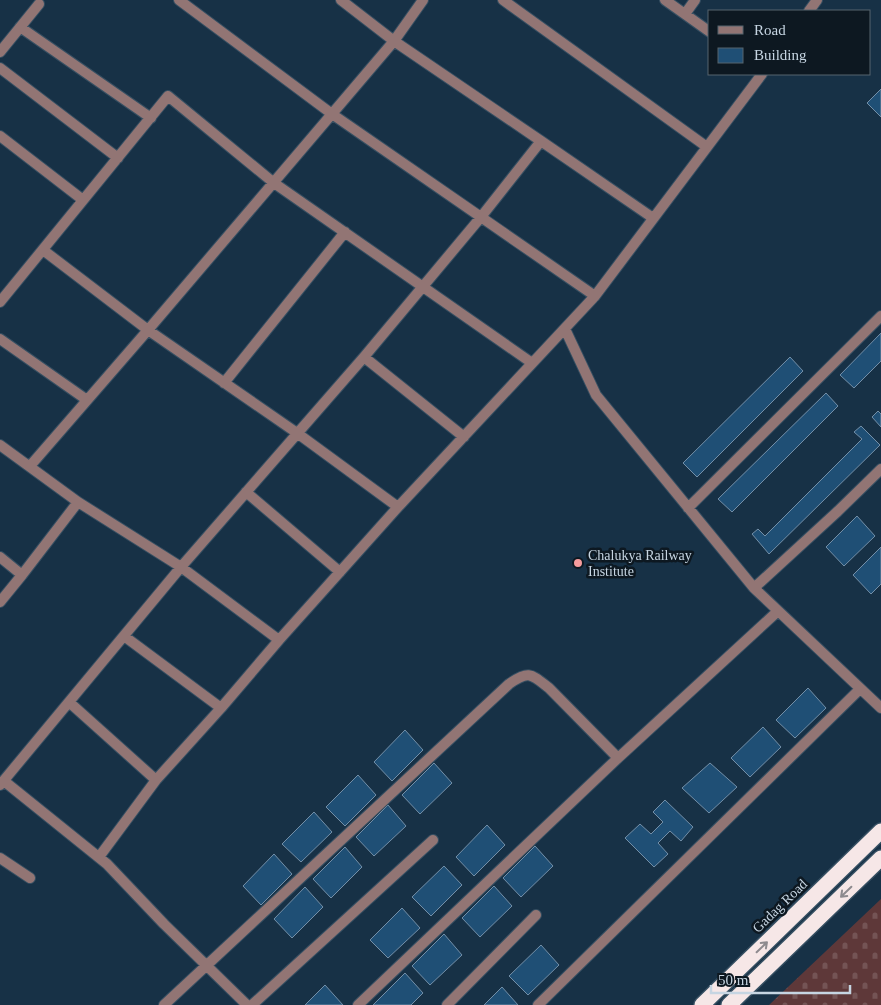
<svg xmlns="http://www.w3.org/2000/svg" width="881" height="1005" viewBox="0 0 881 1005" font-family="'Times New Roman',serif">
  <style>
    .cemetery { fill: url(#cemetery-stones) }
    .building { fill: #1f4f75; stroke: #738fa8 }
    .lines { fill: none; stroke-linecap: round; stroke-linejoin: round }
    .street-casing { stroke: #364f62; stroke-width: 12 }
    .highway-casing { stroke: #364f62; stroke-width: 18 }
    .street { stroke: #927574; stroke-width: 10 }
    .highway { stroke: #f6e7e7; stroke-width: 15 }
    .oneway { stroke: #8d8a8e }
    .poi-dot { fill: #f59b9d; stroke: #0d1821; stroke-width: 2 }
    .labels { text-anchor: middle; dominant-baseline: central; stroke-width: 5; stroke-linejoin: round; paint-order: stroke }
    .poi-label { font-size: 14px; fill: #c6d5e2; stroke: #0d1821; text-anchor: start }
    .street-label { font-size: 14px; fill: #c6d5e2; stroke: #0d1821 }
  </style>
  <defs>
    <pattern id="cemetery-stones" width="16" height="16" patternUnits="userSpaceOnUse" patternTransform="scale(1.25)"><rect width="16" height="16" fill="#5e3839"/><path d="M2 7V4a2 2 0 0 1 4 0v3zM10 15v-3a2 2 0 0 1 4 0v3z" fill="#745455"/></pattern>
  </defs>
  <rect width="100%" height="100%" fill="#173146"/>
  <path class="cemetery" d="M881,899V1005H769Z"/>
  <path class="building" d="M881,89V117L867,103Z
    M881,333V361L854,388L840,375Z
    M790,357L803,371L697,477L683,463Z
    M826,393L838,406L732,512L718,499Z
    M878,411L881,414V427L872,417Z
    M861,426L880,445L769,554L752,534L758,529L765,536L862,439L854,432Z
    M857,516L875,536L844,566L826,547Z
    M881,547V584L871,594L853,575Z
    M808,688L826,708L795,738L776,720Z
    M763,727L781,747L750,777L731,758Z
    M405,730L423,750L392,781L374,762Z
    M434,763L452,783L420,814L402,795Z
    M710,763L737,787L709,813L682,788Z
    M358,775L376,795L345,826L326,807Z
    M665,800L693,827L681,841L670,831L658,843L668,854L654,867L625,838L640,824L651,834L663,822L653,812Z
    M388,805L406,826L374,856L356,837Z
    M314,812L332,832L301,862L282,844Z
    M487,825L505,845L474,876L456,857Z
    M535,846L553,866L521,897L503,878Z
    M345,847L362,867L331,898L313,879Z
    M274,854L292,874L261,905L243,886Z
    M444,866L462,885L431,916L412,897Z
    M494,886L512,906L480,937L462,918Z
    M305,887L323,907L292,938L274,919Z
    M402,908L420,928L388,958L370,940Z
    M444,934L462,955L430,985L412,966Z
    M541,945L559,965L528,995L509,976Z
    M405,973L423,993L411,1005H373Z
    M325,985L343,1005H305Z
    M502,987L518,1005H484Z"/>
  <g class="lines">
    <g class="street-casing">
      <path id="street" d="M179,0L332,114L595,296
        M341,0L394,41L541,141L653,218
        M503,0L707,147
        M665,0L710,32
        M809,11L817,0
        M685,14L695,0
        M20,27L151,118
        M0,52L39,4
        M0,68L118,158
        M0,136L83,200
        M43,250L148,330L297,433L398,507
        M0,302L168,96L274,183L532,363
        M565,329L596,395L754,588L881,708
        M0,339L87,400
        M364,357L464,437
        M224,383L345,232
        M0,445L78,502L181,567L279,640
        M30,466L148,330L394,41L423,0
        M246,492L340,572
        M688,508L881,316
        M0,557L22,575
        M754,588L838,511L881,469
        M0,602L22,575L78,502
        M124,636L221,708
        M69,702L156,780
        M4,781L107,864L164,924L247,1005
        M0,785L181,567L364,357L481,217L541,141
        M99,857L156,780L221,708L279,640L398,507L595,296L762,74
        M0,858L30,878
        M164,1005L509,684C529,670 531,674 549,688L618,758
        M252,1005L433,840
        M358,1005L618,758L778,611
        M447,1005L536,915
        M538,1005L860,689"/>
    </g>
    <g class="highway-casing">
      <path id="highway" d="M702,1005L881,831
        M729,1005L881,858"/>
    </g>
    <use href="#street" class="street"/>
    <use href="#highway" class="highway"/>
  </g>
  <defs><path id="oneway-shaft" d="M-6 0H5M1.5-3L5.5 0L1.5 3" fill="none" stroke-width="1.6" stroke-linecap="round" stroke-linejoin="round" transform="scale(1.25)"/></defs>
  <g class="oneway">
    <use href="#oneway-shaft" transform="translate(846 892) rotate(136)"/>
    <use href="#oneway-shaft" transform="translate(762 947) rotate(-44)"/>
  </g>
  <circle class="poi-dot" cx="578" cy="563" r="5"/>
  <g class="labels">
    <g class="poi-label">
      <text x="588" y="555">Chalukya Railway<tspan x="588" dy="16">Institute</tspan></text>
    </g>
    <g class="street-label">
      <text transform="translate(780 906) rotate(-44)">Gadag Road</text>
    </g>
  </g>
  <rect x="708" y="10" width="162" height="65" fill="#0d1821" stroke="#57646e"/>
  <rect x="718" y="26" width="25" height="8" fill="#927574" stroke="#57646e"/>
  <text x="754" y="35" font-size="15" fill="#c6d5e2">Road</text>
  <rect x="718" y="48" width="25" height="15" fill="#1f4f75" stroke="#57646e"/>
  <text x="754" y="60" font-size="15" fill="#c6d5e2">Building</text>
  <path d="M711 985v8h139v-8" fill="none" stroke="#c6d5e2" stroke-width="2.5"/>
  <text x="718" y="985" font-size="15" fill="#c6d5e2" stroke="#0d1821" stroke-width="4" paint-order="stroke">50 m</text>
</svg>
